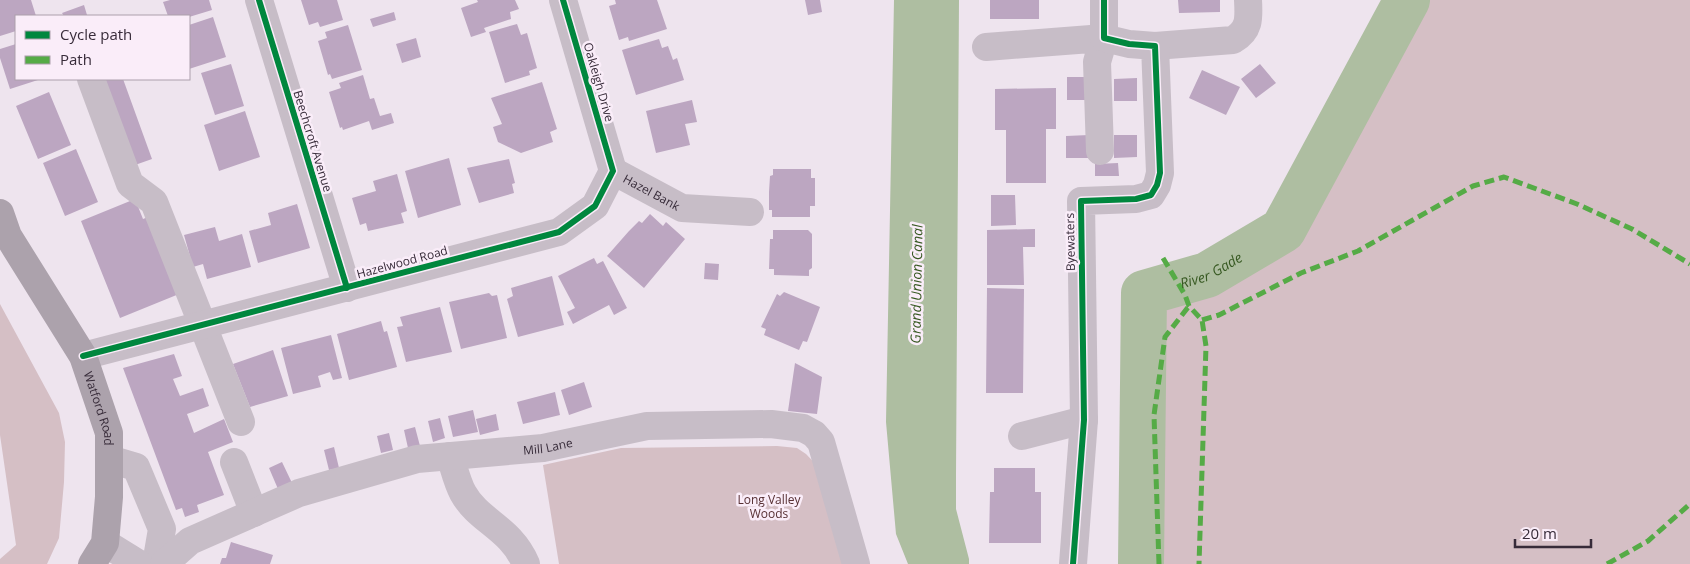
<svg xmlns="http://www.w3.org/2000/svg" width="1690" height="564" viewBox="0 0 1690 564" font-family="'Open Sans',sans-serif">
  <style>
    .green { fill: #d5bfc5 }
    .water { fill: #aebea1 }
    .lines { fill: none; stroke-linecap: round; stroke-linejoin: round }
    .river { stroke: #aebea1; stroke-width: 46 }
    .building { fill: #bca6c1 }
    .minor { stroke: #c7bdc7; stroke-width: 28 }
    .major { stroke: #aca2ac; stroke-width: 28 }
    .quiet { stroke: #55ab46; stroke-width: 5; stroke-dasharray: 10 5; stroke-linecap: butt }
    .cycleway-casing { stroke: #faedf9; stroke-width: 9 }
    .cycleway { stroke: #00873e; stroke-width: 6 }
    .labels { text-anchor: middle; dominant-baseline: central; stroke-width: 5; stroke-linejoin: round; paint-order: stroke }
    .street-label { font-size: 12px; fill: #372b39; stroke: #faedf9 }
    .park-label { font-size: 12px; fill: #562f33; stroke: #faedf9 }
    .water-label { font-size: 14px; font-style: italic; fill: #375922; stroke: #faedf9 }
  </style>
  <rect width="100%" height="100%" fill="#eee4ee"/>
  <path class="green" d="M1407,0H1690V564H1141L1144,293L1207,275L1283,230Z
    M0,304L59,413L65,442L64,482L59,538L47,564H0V559L16,545L0,435Z
    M777,446L797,448L806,454L828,477L843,564H559L543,465L621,448Z"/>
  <path class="water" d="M894,0H959L956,474V509L969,559V564H908L896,534L886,422Z"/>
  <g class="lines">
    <path class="river" id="s1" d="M1141,564L1144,293L1207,275L1283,230L1407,0"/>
  </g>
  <path class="building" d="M0,0H31L36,16H16V31L0,36Z
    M170,0H209L212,10L189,17L168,16L163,2Z
    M301,0H337L343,20L320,27L318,22L309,25Z
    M477,0H515L519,9L510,12L511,19L484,28L486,32L471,37L461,8L478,2Z
    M615,0H657L667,29L629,41L628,37L619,40L609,6L616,4Z
    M805,0H820L822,12L808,15Z
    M990,0H1039V19H990Z
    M1178,0H1220V12L1179,13Z
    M84,5L87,15L64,16L62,13Z
    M394,12L396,20L373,27L370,19Z
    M213,17L226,57L189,69V25Z
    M517,24L521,35L527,33L537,68L529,71L530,75L505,83L489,32Z
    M348,25L362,70L332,79L330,74L328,75L318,41L327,38L325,32Z
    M416,38L421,57L402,63L396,44Z
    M659,39L662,48L668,46L673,60L677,58L684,80L636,95L622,50Z
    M16,44V79H41L10,89L0,58V49Z
    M231,64L244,106L215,115L201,73Z
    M1260,64L1276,83L1256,98L1241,79Z
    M1202,70L1240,87L1226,115L1189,98Z
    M363,75L370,99L374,98L380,116L391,113L394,123L372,130L369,121L343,130L342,127L340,128L329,92L341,88L339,83Z
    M1067,77H1090V100H1067Z
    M1137,78V101H1114V79Z
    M104,79H123L152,159L135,165Z
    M542,82L557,129L550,132L553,142L521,153L498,142L493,127L502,124L491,98Z
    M1056,88V129H1046V183H1006V130H995V89Z
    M49,92L71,145L38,159L16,106Z
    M692,100L697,122L685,124L690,145L656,153L646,111Z
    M245,111L260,157L219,171L204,125Z
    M1089,135V158H1066V136Z
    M1114,135H1137V157L1114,158Z
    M76,149L98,202L65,216L43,163Z
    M449,158L461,205L418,218L405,171Z
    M509,159L515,183L512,184L514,193L479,203L467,168Z
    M1118,163L1119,176H1095V164Z
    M773,169H811V178H815V206H810V217H772V210H769V192L770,176L773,175Z
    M397,174L407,211L401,213L404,223L368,231L366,223L360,225L352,198L376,191L373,181Z
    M991,195H1015L1016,225L991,226Z
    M135,199L143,219L148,217L179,294L120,318L81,221Z
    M297,204L310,248L258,263L249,231L271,225L268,213Z
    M650,214L663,226L666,222L685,239L644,288L607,256L629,231L639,221L642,223Z
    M215,227L219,241L242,234L251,267L207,279L203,264L193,267L184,235Z
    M1035,229V247H1023L1024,285H987V230Z
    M773,230H808L812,234V268L809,270V276L774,275V269H769L770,239H773Z
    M594,258L597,264L603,261L627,308L614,315L609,305L573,324L567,312L575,308L558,276Z
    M705,263L719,264L718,280L704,279Z
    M552,276L564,325L518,337L507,299L513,296L511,288Z
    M987,288L1024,289L1023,393H986Z
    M784,292L820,307L807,342L803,341L799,350L764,335L766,329L761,327L777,294L780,296Z
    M489,293L492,296L497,295L507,338L461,349L449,302Z
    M440,307L452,352L406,362L397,327L403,326L400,317Z
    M381,321L384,332L387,331L397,367L349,380L337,334Z
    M331,335L342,378L333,380L330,372L318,376L321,387L293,394L281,348Z
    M273,350L288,396L250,407L233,364Z
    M174,354L182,376L173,379L180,396L203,388L209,406L187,414L194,433L224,419L233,442L208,452L224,495L197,505L199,512L185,517L182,508L176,510L123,368Z
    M795,363L822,377L817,414L788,411Z
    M584,382L592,407L569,415L561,390Z
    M555,392L560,415L523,424L517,402Z
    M473,410L478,432L453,437L448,416Z
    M496,414L499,430L480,435L476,419Z
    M440,418L445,438L433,442L428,421Z
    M415,427L420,446L408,448L404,430Z
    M389,433L393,450L381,453L377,436Z
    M334,447L339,468L329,470L324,450Z
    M282,462L292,483L278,489L269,468Z
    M994,468H1035V492H1041V543H989L990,492H994Z
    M231,542L273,555L270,564H220L222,558H226Z"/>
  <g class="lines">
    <g class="minor">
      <path d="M259,0L347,288"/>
      <path d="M563,0L613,171"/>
      <path d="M1155,46L1233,40C1250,30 1249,18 1248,0"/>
      <path d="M986,47L1104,38L1097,62L1100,151"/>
      <path d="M91,79L130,184L154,202L241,422"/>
      <path id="s2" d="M613,171L682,208L750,212"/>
      <path d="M83,356L559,232L595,206L613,171"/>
      <path d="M1022,436L1084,420"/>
      <path d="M450,456C454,468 457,482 463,493C479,522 510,527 526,564"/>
      <path d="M109,459L136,467L162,529L156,564"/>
      <path d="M234,462L254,513"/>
      <path d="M105,543L139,564"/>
      <path id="s3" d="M164,564L190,541L299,493L417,459L543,448L647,426L771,424L803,428L814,434L821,442L856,564"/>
      <path d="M1073,564L1084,420L1081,201L1136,199L1151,195L1157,185L1160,173L1155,46L1129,44L1104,38V0"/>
    </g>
    <path class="major" id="s4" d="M0,213L8,236L83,356L109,433V497L105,543L92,564"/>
    <path class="quiet" d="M1163,258L1185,295L1189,306L1202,320L1206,346L1199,564
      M1202,320L1219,315L1301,273L1358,251L1473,186L1504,177L1577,204L1632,229L1690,264
      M1159,564L1154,415L1165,337L1189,306
      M1607,564L1648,541L1690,504"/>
    <g class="cycleway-casing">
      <path id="cycleway" d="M259,0L347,288
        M83,356L559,232L595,206L613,171L563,0
        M1073,564L1084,420L1081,201L1136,199L1151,195L1157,185L1160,173L1155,46L1129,44L1104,38V0"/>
    </g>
    <use href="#cycleway" class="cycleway"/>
  </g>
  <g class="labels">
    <g class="street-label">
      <text transform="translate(599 82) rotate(74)">Oakleigh Drive</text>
      <text transform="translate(313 141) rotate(73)">Beechcroft Avenue</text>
      <text stroke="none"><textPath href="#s2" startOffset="44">Hazel Bank</textPath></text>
      <text transform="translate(1070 242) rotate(-91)">Byewaters</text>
      <text transform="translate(402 262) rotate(-15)">Hazelwood Road</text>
      <text stroke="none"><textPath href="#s4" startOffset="221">Watford Road</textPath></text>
      <text stroke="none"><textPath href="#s3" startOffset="408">Mill Lane</textPath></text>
    </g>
    <g class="park-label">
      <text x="769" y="499">Long Valley<tspan x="769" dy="14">Woods</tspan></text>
    </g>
    <g class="water-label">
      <text stroke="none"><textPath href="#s1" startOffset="342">River Gade</textPath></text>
      <text transform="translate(916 284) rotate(-89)">Grand Union Canal</text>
    </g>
  </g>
  <rect x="15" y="15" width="175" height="65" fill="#faedf9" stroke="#ac9fac"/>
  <rect x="25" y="31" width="25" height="8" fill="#00873e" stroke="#ac9fac"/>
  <text x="60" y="40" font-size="15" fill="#372b39">Cycle path</text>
  <rect x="25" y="56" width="25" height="8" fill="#55ab46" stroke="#ac9fac"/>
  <text x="60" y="65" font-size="15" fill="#372b39">Path</text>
  <path d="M1515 539v8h76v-8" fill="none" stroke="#372b39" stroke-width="2.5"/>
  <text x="1522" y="539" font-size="15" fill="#372b39" stroke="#faedf9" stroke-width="4" paint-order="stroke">20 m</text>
</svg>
